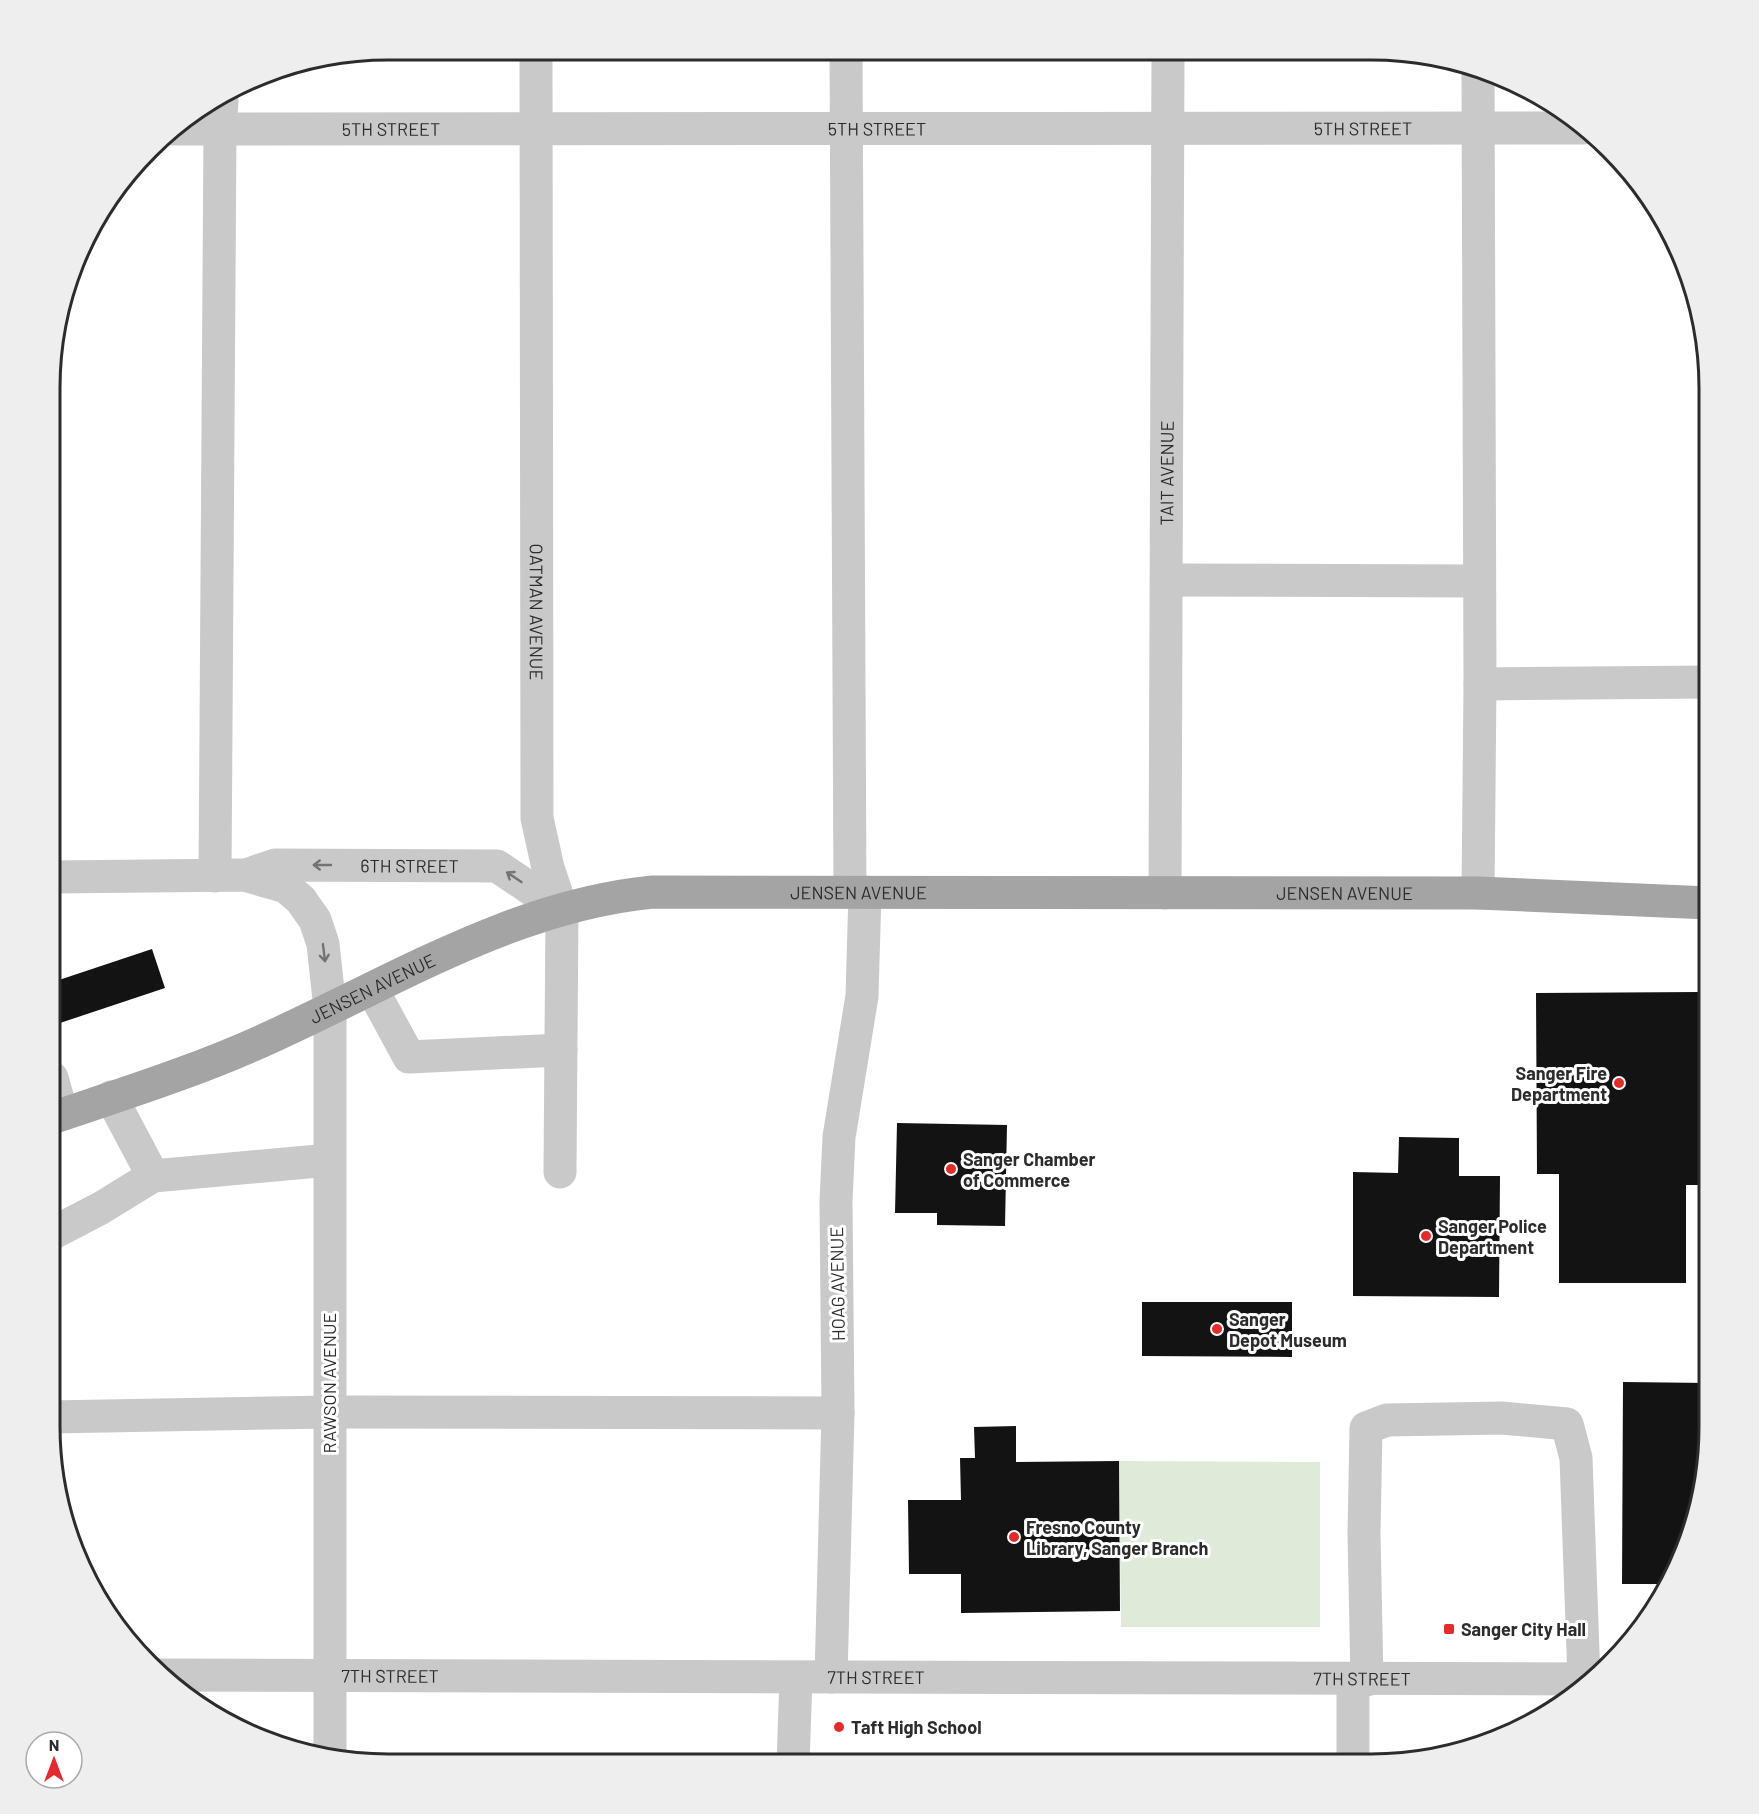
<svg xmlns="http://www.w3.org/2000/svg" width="1759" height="1814" viewBox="0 0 1759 1814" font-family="Barlow,sans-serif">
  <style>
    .green { fill: #e0ead8 }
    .building { fill: #131313 }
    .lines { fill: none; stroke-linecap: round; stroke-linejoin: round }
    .minor { stroke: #c9c9c9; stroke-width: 33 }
    .major { stroke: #a4a4a4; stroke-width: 33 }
    .oneway { stroke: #737373 }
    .poi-dot { fill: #e62a2b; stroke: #fff; stroke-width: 2 }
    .labels { text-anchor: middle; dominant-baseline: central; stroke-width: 6; stroke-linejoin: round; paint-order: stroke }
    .street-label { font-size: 18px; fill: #2c2c2c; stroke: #fff }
    .poi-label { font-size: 18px; font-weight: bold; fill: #2c2c2c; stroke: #fff; text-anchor: start }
    .rim { fill: none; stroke: #2c2c2c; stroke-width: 3 }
  </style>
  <rect width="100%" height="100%" fill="#fff"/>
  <path class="green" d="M1119,1461L1320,1462V1627H1121Z"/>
  <path class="building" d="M152,949L165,988L60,1023L52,1001L53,982Z
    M1700,992L1701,1185H1686V1283H1559V1174H1537L1536,993Z
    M897,1123L1007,1125L1005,1226L937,1225V1213H895Z
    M1399,1137L1459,1138V1176H1500L1499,1297L1353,1296V1172L1398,1173Z
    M1142,1302H1292V1357L1142,1356Z
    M1623,1382L1709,1383V1448L1698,1514L1669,1584H1622Z
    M1016,1426V1462L1119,1461L1120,1611L961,1613V1574H909L908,1500H961L960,1458H975L974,1427Z"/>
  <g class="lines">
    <g class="minor">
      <path id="s1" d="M536,50L537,818L548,868L562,910L560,1172"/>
      <path d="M846,51L850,892"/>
      <path d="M1478,74L1480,684L1478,893"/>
      <path id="s2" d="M172,129L1583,128"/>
      <path d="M1167,580L1479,581"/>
      <path d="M1480,684L1709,682"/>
      <path id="s3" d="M249,874L275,865L497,866L562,910"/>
      <path d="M215,876L220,130L222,101"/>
      <path d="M53,877L244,875L286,887L301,900L315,920L323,944L330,1009V1758"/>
      <path id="s4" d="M1165,893L1168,52"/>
      <path d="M372,989L409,1057L561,1050"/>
      <path d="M52,1078L62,1114"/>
      <path d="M111,1097L153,1176"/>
      <path d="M51,1234L101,1208L153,1176L329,1160"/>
      <path d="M50,1417L329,1412L838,1413"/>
      <path id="s5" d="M160,1675L1591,1679"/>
      <path d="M831,1677L838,1413L836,1201L839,1137L862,996L865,892"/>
      <path d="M1367,1680L1364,1534L1366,1428L1387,1420L1502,1418L1567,1424L1576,1458L1584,1679"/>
      <path d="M793,1764L796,1678"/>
      <path d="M1353,1764V1680"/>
    </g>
    <path class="major" id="s6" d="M52,1118C126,1093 202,1069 273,1036C396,980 516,905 653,892L1478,893L1709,903"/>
  </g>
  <defs><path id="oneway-shaft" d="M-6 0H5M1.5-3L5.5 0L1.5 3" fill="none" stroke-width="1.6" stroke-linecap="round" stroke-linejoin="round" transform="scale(1.5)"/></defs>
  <g class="oneway">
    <use href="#oneway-shaft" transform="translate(322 865) rotate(-180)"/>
    <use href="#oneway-shaft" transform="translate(514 877) rotate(-146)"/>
    <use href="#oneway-shaft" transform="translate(324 953) rotate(83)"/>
  </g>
  <g class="poi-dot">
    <circle cx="1619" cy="1083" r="6"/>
    <circle cx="951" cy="1169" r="6"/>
    <circle cx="1426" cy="1236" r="6"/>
    <circle cx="1217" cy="1329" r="6"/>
    <circle cx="1014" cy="1537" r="6"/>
    <rect x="1443" y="1623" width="12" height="12" rx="3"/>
    <circle cx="839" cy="1727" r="6"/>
  </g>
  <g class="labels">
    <g class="street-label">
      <text stroke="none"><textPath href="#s2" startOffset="1191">5TH STREET</textPath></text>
      <text stroke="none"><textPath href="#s2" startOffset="219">5TH STREET</textPath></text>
      <text stroke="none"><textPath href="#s2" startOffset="705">5TH STREET</textPath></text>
      <text stroke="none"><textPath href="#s4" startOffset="420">TAIT AVENUE</textPath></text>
      <text stroke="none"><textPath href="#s1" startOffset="562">OATMAN AVENUE</textPath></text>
      <text stroke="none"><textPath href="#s3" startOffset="162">6TH STREET</textPath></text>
      <text stroke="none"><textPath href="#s6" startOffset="850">JENSEN AVENUE</textPath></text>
      <text stroke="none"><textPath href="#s6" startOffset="1336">JENSEN AVENUE</textPath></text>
      <text stroke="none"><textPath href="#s6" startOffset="346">JENSEN AVENUE</textPath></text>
      <text transform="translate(837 1284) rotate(-91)">HOAG AVENUE</text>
      <text transform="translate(329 1383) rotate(-90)">RAWSON AVENUE</text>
      <text stroke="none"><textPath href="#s5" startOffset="230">7TH STREET</textPath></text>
      <text stroke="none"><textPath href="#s5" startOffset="716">7TH STREET</textPath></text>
      <text stroke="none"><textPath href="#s5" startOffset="1202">7TH STREET</textPath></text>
    </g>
    <g class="poi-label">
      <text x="1607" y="1073" text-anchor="end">Sanger Fire<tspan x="1607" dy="21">Department</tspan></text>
      <text x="963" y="1159">Sanger Chamber<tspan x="963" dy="21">of Commerce</tspan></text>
      <text x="1438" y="1226">Sanger Police<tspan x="1438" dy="21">Department</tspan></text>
      <text x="1229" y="1319">Sanger<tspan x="1229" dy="21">Depot Museum</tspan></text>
      <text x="1026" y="1527">Fresno County<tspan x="1026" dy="21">Library, Sanger Branch</tspan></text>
      <text x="1461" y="1629">Sanger City Hall</text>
      <text x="851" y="1727">Taft High School</text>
    </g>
  </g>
  <path d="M0 0H1759V1814H0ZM388 60H1371A328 328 0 0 1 1699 388V1426A328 328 0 0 1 1371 1754H388A328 328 0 0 1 60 1426V388A328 328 0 0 1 388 60Z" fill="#eee" fill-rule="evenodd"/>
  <path class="rim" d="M388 60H1371A328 328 0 0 1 1699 388V1426A328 328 0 0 1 1371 1754H388A328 328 0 0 1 60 1426V388A328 328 0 0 1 388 60Z"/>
  <g transform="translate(54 1760)"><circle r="28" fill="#ffffff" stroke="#ababab" stroke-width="1.5"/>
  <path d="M0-4.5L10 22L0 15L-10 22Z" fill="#e62a2b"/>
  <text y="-9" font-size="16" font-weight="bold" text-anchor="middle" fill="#2c2c2c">N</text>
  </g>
</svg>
